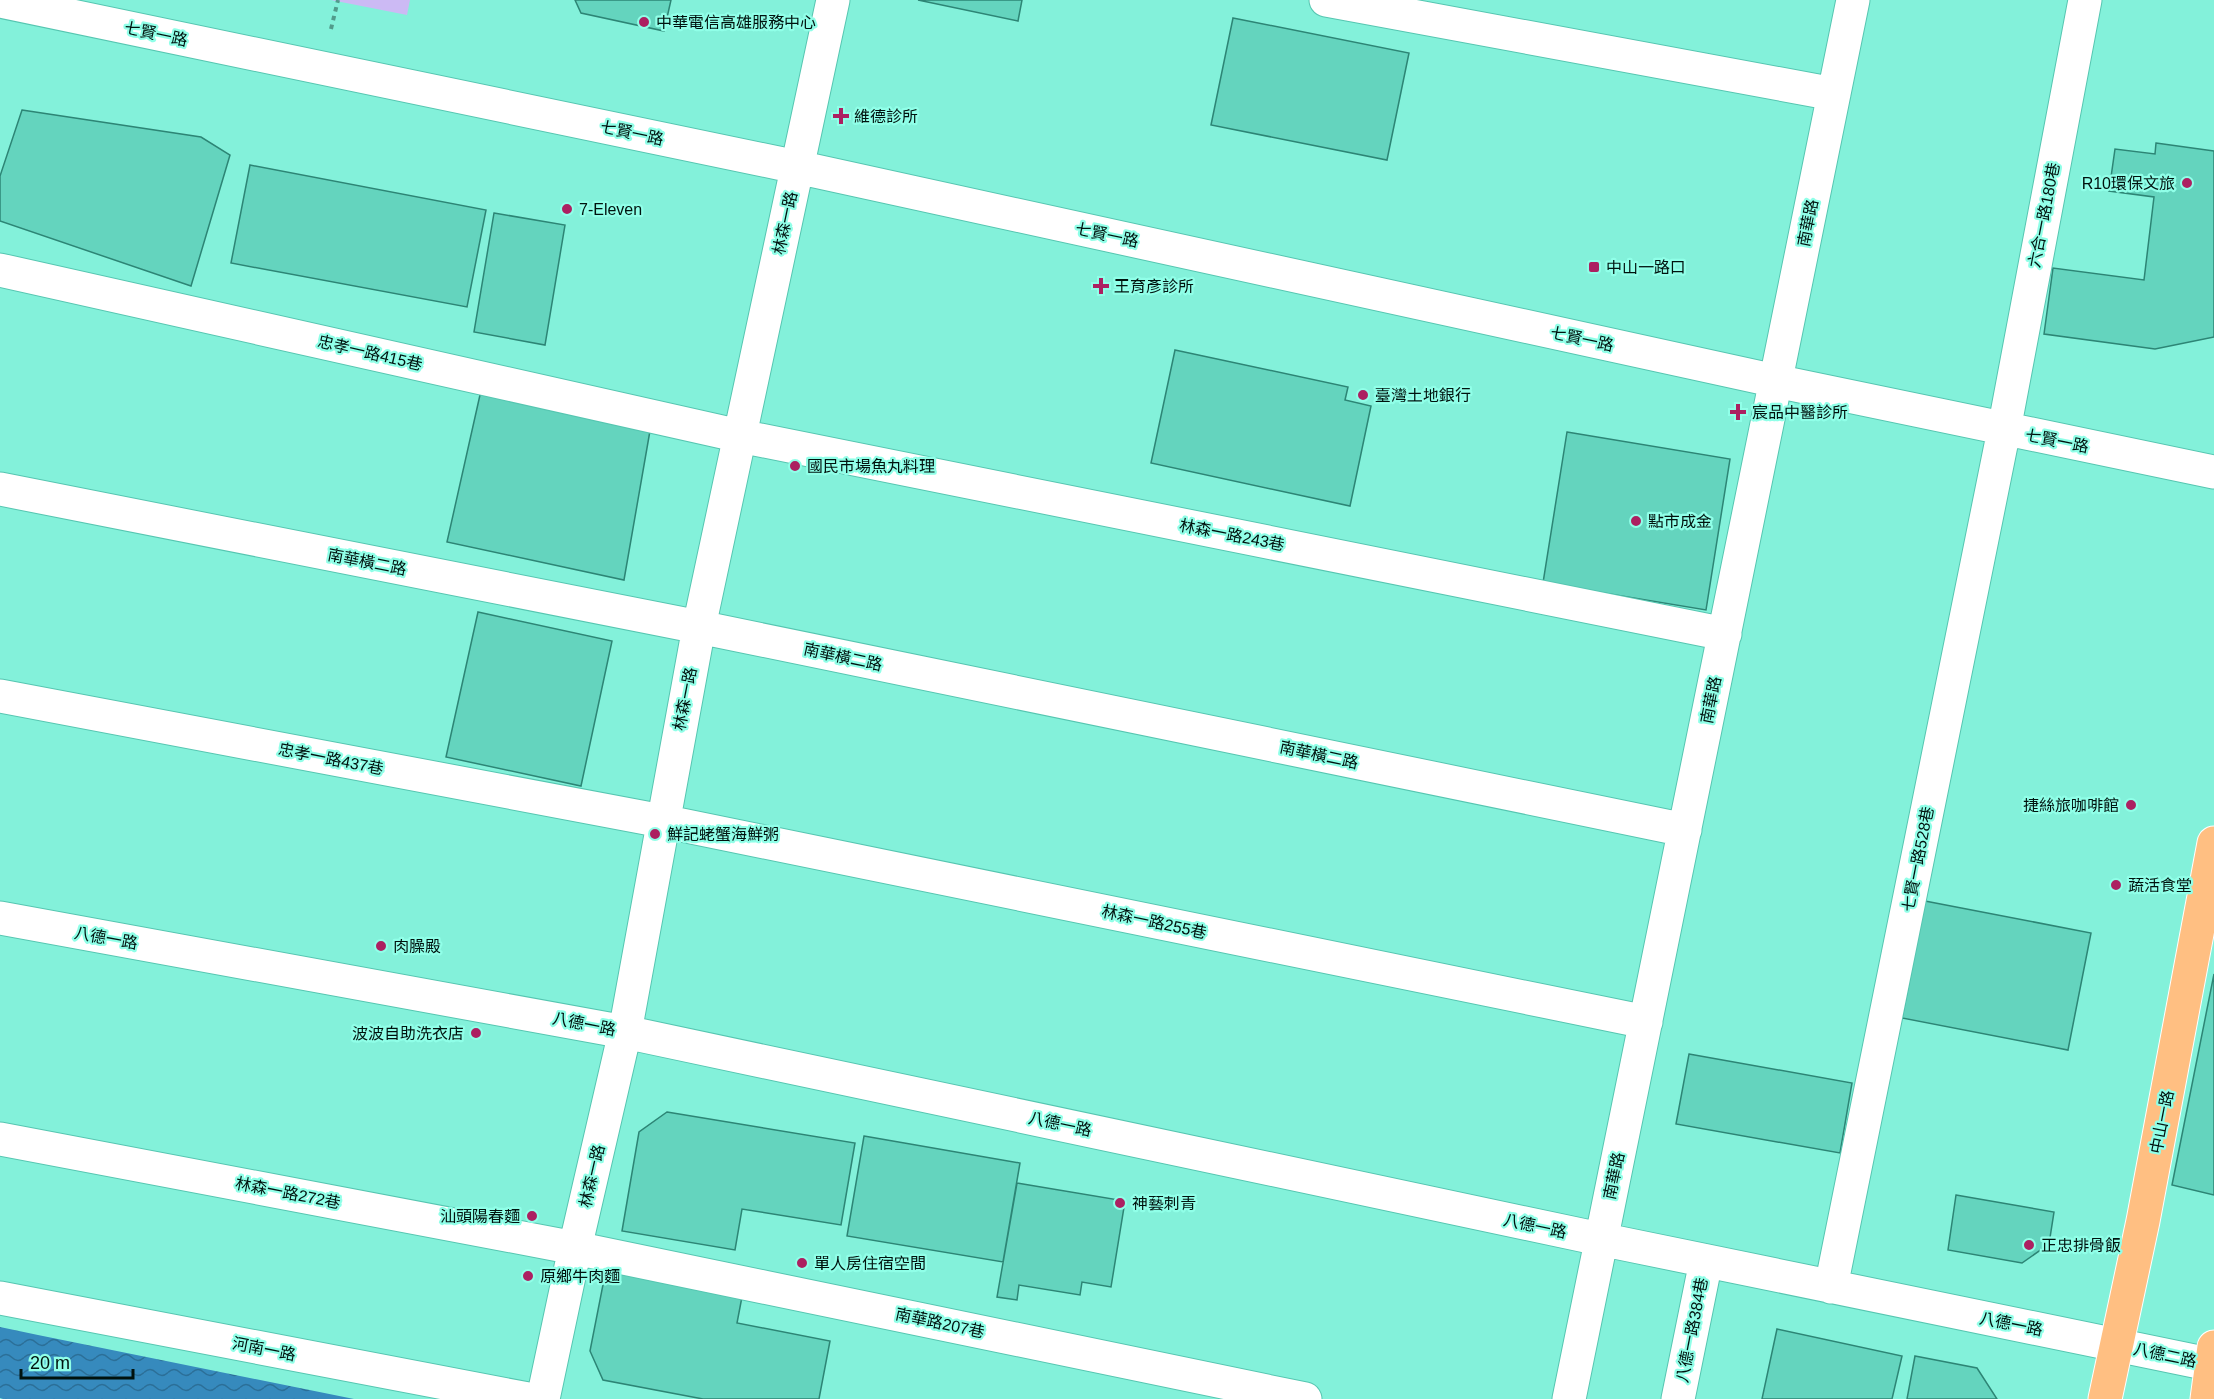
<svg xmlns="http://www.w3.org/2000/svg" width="2214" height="1399" viewBox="0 0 2214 1399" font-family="Helvetica,'Noto Sans TC',sans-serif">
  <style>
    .park { fill: #ccbaf4 }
    .water { fill: url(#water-waves) }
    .building { fill: #64d4be; stroke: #2d8575; stroke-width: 1.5 }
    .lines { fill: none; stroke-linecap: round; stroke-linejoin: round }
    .minor-casing { stroke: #56c6b1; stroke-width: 35 }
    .major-casing { stroke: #fff; stroke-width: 35 }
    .path { stroke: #519b8b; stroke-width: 4; stroke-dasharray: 4.5 4.5; stroke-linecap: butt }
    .minor { stroke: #fff; stroke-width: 33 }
    .major { stroke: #ffbf82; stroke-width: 33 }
    .poi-dot { fill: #ac2061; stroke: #90ffe8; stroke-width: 2 }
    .labels { text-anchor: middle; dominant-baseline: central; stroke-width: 4.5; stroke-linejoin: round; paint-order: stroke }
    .poi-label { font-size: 16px; fill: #00120e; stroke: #90ffe8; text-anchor: start }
    .street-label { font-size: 16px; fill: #00120e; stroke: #90ffe8 }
  </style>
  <defs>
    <pattern id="water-waves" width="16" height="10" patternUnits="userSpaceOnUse" patternTransform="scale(1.5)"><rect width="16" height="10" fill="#368abd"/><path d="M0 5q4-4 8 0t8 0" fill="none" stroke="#2b6f98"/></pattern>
  </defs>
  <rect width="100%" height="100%" fill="#83f1da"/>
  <path class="park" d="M331,0H410L407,15Z"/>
  <path class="water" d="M0,1327L38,1335L354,1399H3L0,1398Z"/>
  <path class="building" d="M575,0H671L664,31L581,13Z
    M918,0H1022L1018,21Z
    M1233,18L1409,53L1387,160L1211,125Z
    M22,110L201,137L230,155L191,286L0,221V176Z
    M2156,143L2214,151V337L2155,349L2044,334L2053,268L2144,280L2154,197L2109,191L2115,149L2155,154Z
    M250,165L486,210L467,307L231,263Z
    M494,213L565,225L545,345L474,332Z
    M1175,350L1348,387L1345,400L1371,406L1350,506L1151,463Z
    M482,386L651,425L624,580L447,542Z
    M1567,432L1730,459L1706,610L1543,583Z
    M478,612L612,641L581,786L446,757Z
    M1925,901L2091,933L2068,1050L1902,1018Z
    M2214,974V1195L2172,1185Z
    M1689,1054L1852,1083L1840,1153L1676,1124Z
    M667,1112L855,1143L841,1225L742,1209L735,1250L622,1231L639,1132Z
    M864,1136L1020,1163L1003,1262L847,1236Z
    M1017,1183L1125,1201L1111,1287L1082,1282L1080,1295L1019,1285L1017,1300L997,1297Z
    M1956,1195L2054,1212L2049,1244L2022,1263L1948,1250Z
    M609,1254L745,1281L737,1323L830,1341L819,1399H703L603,1380L590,1351Z
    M1777,1329L1902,1356L1892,1399H1762Z
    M1915,1356L1977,1368L1997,1399H1907Z"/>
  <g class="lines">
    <g class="minor-casing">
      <path id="minor" d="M1326,0L1834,94
        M0,1L797,167L1776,381L2214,472
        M0,270L740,436L1725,634
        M0,489L699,627L1685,830
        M0,696L662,821L1646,1022
        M0,918L625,1032L1600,1239L2214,1365
        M0,1139L575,1248L1305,1399
        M1831,1287L2004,430L2085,0
        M0,1298L528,1399
        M543,1399L575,1248L625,1032L699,627L833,0
        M1569,1399L1853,0
        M1678,1399L1706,1261"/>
    </g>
    <g class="major-casing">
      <path id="major" d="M2105,1399L2143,1221L2214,843
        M2207,1399L2214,1347"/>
    </g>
    <path class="path" d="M331,29L338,0"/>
    <use href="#minor" class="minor"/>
    <use href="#major" class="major"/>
  </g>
  <g class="poi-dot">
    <circle cx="644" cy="22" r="6"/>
    <path d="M838 107h6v6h6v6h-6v6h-6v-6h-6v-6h6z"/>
    <circle cx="2187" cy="183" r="6"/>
    <circle cx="567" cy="209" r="6"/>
    <rect x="1588" y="261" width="12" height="12" rx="3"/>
    <path d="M1098 277h6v6h6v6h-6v6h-6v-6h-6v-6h6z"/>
    <circle cx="1363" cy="395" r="6"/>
    <path d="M1735 403h6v6h6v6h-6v6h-6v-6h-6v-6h6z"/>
    <circle cx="795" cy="466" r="6"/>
    <circle cx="1636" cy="521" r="6"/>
    <circle cx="2131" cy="805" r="6"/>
    <circle cx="655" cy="834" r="6"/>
    <circle cx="2116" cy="885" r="6"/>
    <circle cx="381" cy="946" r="6"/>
    <circle cx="476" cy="1033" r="6"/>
    <circle cx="1120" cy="1203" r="6"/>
    <circle cx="532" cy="1216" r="6"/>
    <circle cx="2029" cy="1245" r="6"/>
    <circle cx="802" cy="1263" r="6"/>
    <circle cx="528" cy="1276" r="6"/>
  </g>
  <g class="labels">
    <g class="poi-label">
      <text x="656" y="22">中華電信高雄服務中心</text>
      <text x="854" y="116">維德診所</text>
      <text x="2175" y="183" text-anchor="end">R10環保文旅</text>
      <text x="579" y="209">7-Eleven</text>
      <text x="1606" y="267">中山一路口</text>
      <text x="1114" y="286">王育彥診所</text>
      <text x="1375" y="395">臺灣土地銀行</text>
      <text x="1752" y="412">宸品中醫診所</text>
      <text x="807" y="466">國民市場魚丸料理</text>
      <text x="1648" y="521">點市成金</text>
      <text x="2119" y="805" text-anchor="end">捷絲旅咖啡館</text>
      <text x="667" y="834">鮮記蛯蟹海鮮粥</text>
      <text x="2128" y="885">蔬活食堂</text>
      <text x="393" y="946">肉臊殿</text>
      <text x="464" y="1033" text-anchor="end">波波自助洗衣店</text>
      <text x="1132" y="1203">神藝刺青</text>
      <text x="520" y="1216" text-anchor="end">汕頭陽春麵</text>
      <text x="2041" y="1245">正忠排骨飯</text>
      <text x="814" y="1263">單人房住宿空間</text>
      <text x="540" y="1276">原鄉牛肉麵</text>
    </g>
    <g class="street-label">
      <text transform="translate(156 34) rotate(12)">七賢一路</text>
      <text transform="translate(632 133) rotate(12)">七賢一路</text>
      <text transform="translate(2044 215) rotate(-79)">六合一路180巷</text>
      <text transform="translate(785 223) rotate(-78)">林森一路</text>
      <text transform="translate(1808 223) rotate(-79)">南華路</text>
      <text transform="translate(1107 235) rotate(12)">七賢一路</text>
      <text transform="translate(1582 339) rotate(12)">七賢一路</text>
      <text transform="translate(370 353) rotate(13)">忠孝一路415巷</text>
      <text transform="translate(2057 441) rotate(11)">七賢一路</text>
      <text transform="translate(1232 535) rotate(11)">林森一路243巷</text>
      <text transform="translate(367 562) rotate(11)">南華橫二路</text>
      <text transform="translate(843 657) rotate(12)">南華橫二路</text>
      <text transform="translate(685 699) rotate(-79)">林森一路</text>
      <text transform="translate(1711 700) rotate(-79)">南華路</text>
      <text transform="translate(1319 755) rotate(12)">南華橫二路</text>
      <text transform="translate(331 759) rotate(11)">忠孝一路437巷</text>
      <text transform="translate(1918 859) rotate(-79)">七賢一路528巷</text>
      <text transform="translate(1154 922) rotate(12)">林森一路255巷</text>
      <text transform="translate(106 938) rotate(10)">八德一路</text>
      <text transform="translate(584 1024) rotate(11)">八德一路</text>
      <text transform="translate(2162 1122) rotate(-79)">中山一路</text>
      <text transform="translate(1060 1124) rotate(12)">八德一路</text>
      <text transform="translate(592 1176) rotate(-77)">林森一路</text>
      <text transform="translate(1614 1176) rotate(-78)">南華路</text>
      <text transform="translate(288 1193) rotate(11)">林森一路272巷</text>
      <text transform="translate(1535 1226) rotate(12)">八德一路</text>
      <text transform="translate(940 1323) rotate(12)">南華路207巷</text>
      <text transform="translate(2011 1324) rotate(11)">八德一路</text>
      <text transform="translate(1692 1330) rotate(-79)">八德一路384巷</text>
      <text transform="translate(264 1349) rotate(11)">河南一路</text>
      <text transform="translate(2165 1355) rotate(12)">八德二路</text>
    </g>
  </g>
  <path d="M21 1369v9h112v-9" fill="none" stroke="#00120e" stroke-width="3"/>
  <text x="30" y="1369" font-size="18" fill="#00120e" stroke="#90ffe8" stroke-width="4.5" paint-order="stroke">20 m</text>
</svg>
